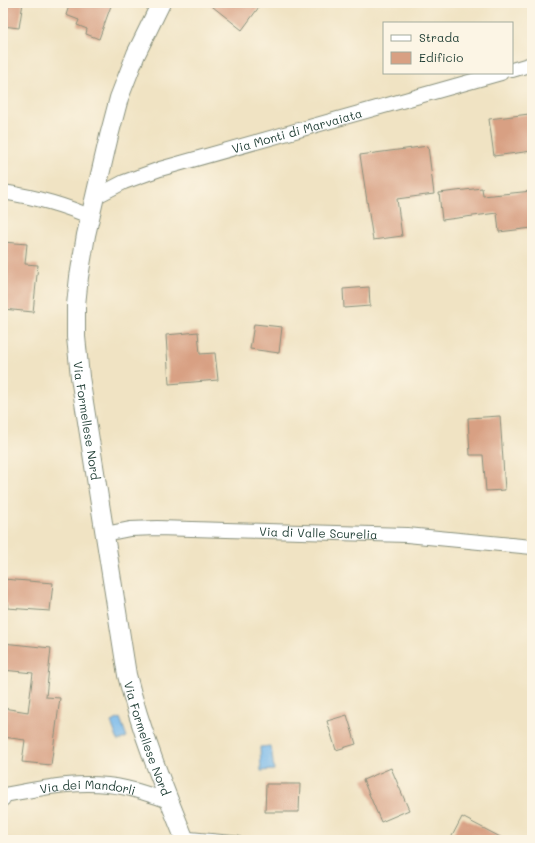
<svg xmlns="http://www.w3.org/2000/svg" width="535" height="843" viewBox="0 0 535 843" font-family="Mali,sans-serif">
  <style>
    .water { fill: #76b8eb; stroke: #4a7a90 }
    .building { fill: #d8a083 }
    .lines { fill: none; stroke-linecap: round; stroke-linejoin: round }
    .service-casing { stroke: #88907c; stroke-width: 9 }
    .minor-casing { stroke: #88907c; stroke-width: 16 }
    .tertiary-casing { stroke: #88907c; stroke-width: 20 }
    .service { stroke: #fff; stroke-width: 7 }
    .minor { stroke: #fff; stroke-width: 14 }
    .tertiary { stroke: #fff; stroke-width: 18 }
    .labels { text-anchor: middle; dominant-baseline: central; stroke-width: 4; stroke-linejoin: round; paint-order: stroke }
    .street-label { font-size: 12px; fill: #1f3d34; stroke: #fcf5e5 }
  </style>
  <rect width="100%" height="100%" fill="#fcf5e5"/>
  <filter id="ink" filterUnits="userSpaceOnUse"><feTurbulence type="fractalNoise" baseFrequency=".025" numOctaves="2"/><feDisplacementMap in="SourceGraphic" scale="8" xChannelSelector="R" yChannelSelector="G"/><feConvolveMatrix kernelMatrix="1 2 1 2 8 2 1 2 1" color-interpolation-filters="sRGB"/></filter>
  <filter id="wash" filterUnits="userSpaceOnUse"><feTurbulence type="fractalNoise" baseFrequency=".012" numOctaves="4" result="noise"/><feDisplacementMap in="SourceGraphic" scale="16" xChannelSelector="R" yChannelSelector="G"/><feGaussianBlur stdDeviation="0.9" result="paint"/><feColorMatrix in="noise" values="0 0 0 0 0 0 0 0 0 0 0 0 0 0 0 0 0 1.4 0 .05"/><feComposite in="paint" operator="in"/></filter>
  <g filter="url(#wash)">
    <rect width="100%" height="100%" fill="#f0e3c3"/>
    <path class="water" d="M120,718L127,737L118,741L111,722Z
      M271,746L274,770L261,771L260,747Z"/>
    <g id="blocks">
      <path class="building" d="M3,3H23L19,28L3,26Z
        M70,3H112L99,39L86,34L87,29L77,25L79,20L66,15Z
        M208,3H262L242,30Z
        M529,114L532,136V151L494,156L489,119Z
        M428,146L434,194L397,199L402,236L373,240L360,155Z
        M482,188L483,196L532,191V228L499,232L497,213L442,220L439,193Z
        M3,242L27,244L25,264L38,265L33,312L3,309Z
        M369,287L370,306L344,308L343,289Z
        M254,324L282,327L279,353L250,349Z
        M198,332L200,354L215,353L218,380L169,384L166,335Z
        M500,416L505,490L486,491L483,455H470L468,418Z
        M3,579L53,583L50,611L7,608L8,604H3Z
        M3,643L51,648L46,697L60,698L51,765L22,762L25,740L3,737V708L28,712L33,673L3,670Z
        M347,715L356,744L336,750L327,721Z
        M391,768L409,810L381,822L363,780Z
        M266,784H300L299,812H265Z
        M462,817L506,840H450Z"/>
    </g>
  </g>
  <g filter="url(#ink)">
    <use href="#blocks" fill-opacity="0" stroke="#88907c" stroke-width="1"/>
    <g class="lines">
      <g class="service-casing">
        <path id="service" d="M184,835L238,840"/>
      </g>
      <g class="minor-casing">
        <g id="minor">
          <path d="M512,70L532,64"/>
          <path d="M3,192C34,197 62,204 91,217"/>
          <path id="s1" d="M95,197L124,182L160,169L501,73"/>
          <path id="s2" d="M105,534L130,529L157,528L407,535L532,547"/>
          <path id="s3" d="M3,799L5,795C46,787 85,779 126,788C141,791 155,797 170,801"/>
        </g>
      </g>
      <g class="tertiary-casing">
        <g id="tertiary">
          <path id="s4" d="M161,3L136,54L119,98L109,136L86,235L79,277L76,305V337L80,377L127,675C141,732 163,786 185,840"/>
        </g>
      </g>
      <use href="#service" class="service"/>
      <use href="#minor" class="minor"/>
      <use href="#tertiary" class="tertiary"/>
    </g>
  </g>
  <g class="labels">
    <g class="street-label">
      <text stroke="none"><textPath href="#s1" startOffset="213">Via Monti di Marvaiata</textPath></text>
      <text stroke="none"><textPath href="#s4" startOffset="432">Via Formellese Nord</textPath></text>
      <text stroke="none"><textPath href="#s2" startOffset="214">Via di Valle Scurelia</textPath></text>
      <text stroke="none"><textPath href="#s4" startOffset="756">Via Formellese Nord</textPath></text>
      <text stroke="none"><textPath href="#s3" startOffset="88">Via dei Mandorli</textPath></text>
    </g>
  </g>
  <rect width="535" height="843" fill="none" stroke="#fcf5e5" stroke-width="16"/>
  <rect x="383" y="22" width="130" height="52" fill="#fcf5e5" stroke="#a4ab9e"/>
  <rect x="391" y="35" width="20" height="6" fill="#ffffff" stroke="#a4ab9e"/>
  <text x="419" y="42" font-size="12" fill="#1f3d34">Strada</text>
  <rect x="391" y="52" width="20" height="12" fill="#d8a083" stroke="#a4ab9e"/>
  <text x="419" y="62" font-size="12" fill="#1f3d34">Edificio</text>
</svg>
